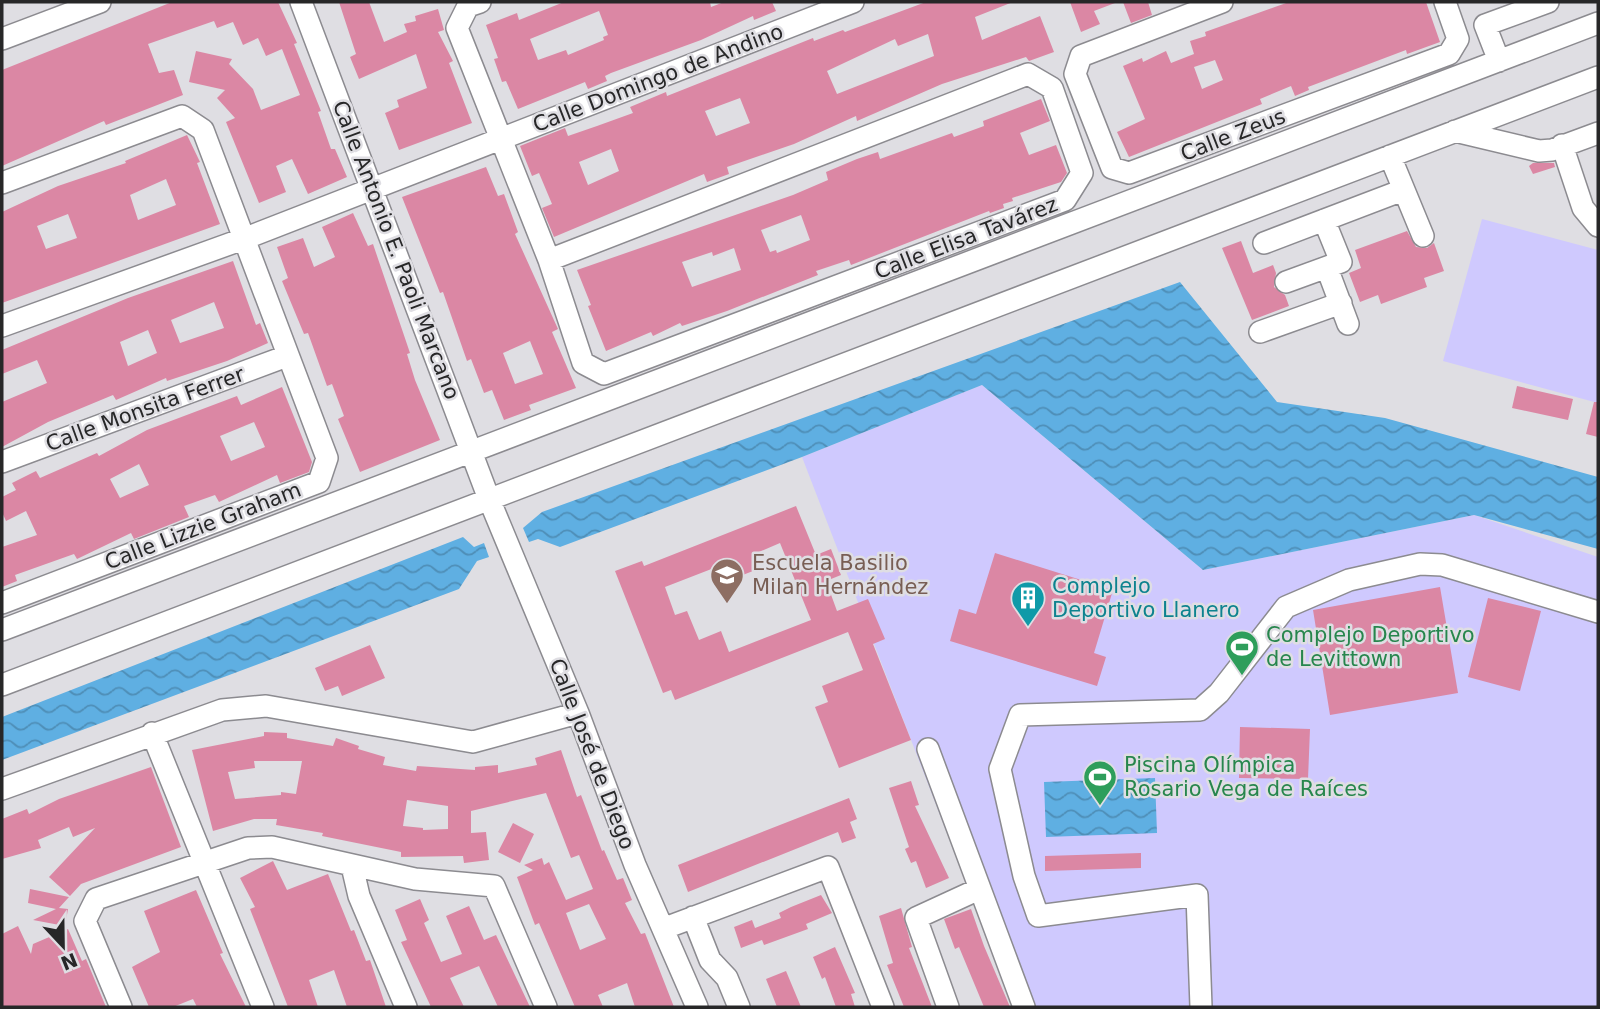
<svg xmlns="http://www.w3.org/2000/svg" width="1600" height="1009" viewBox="0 0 1600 1009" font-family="'DejaVu Sans',sans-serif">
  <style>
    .green { fill: #cfc9fe }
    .water { fill: url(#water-waves) }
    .building { fill: #db87a4; fill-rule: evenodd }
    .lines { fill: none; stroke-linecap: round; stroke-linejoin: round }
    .minor-casing { stroke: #8c8b90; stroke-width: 24 }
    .minor { stroke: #fff; stroke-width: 21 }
    .labels { text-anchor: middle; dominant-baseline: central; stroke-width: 5; stroke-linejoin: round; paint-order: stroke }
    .street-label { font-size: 21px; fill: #272728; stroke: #dfdee3 }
    .education-label { font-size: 21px; fill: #785e54; stroke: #dfdee3; text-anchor: start }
    .culture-label { font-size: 21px; fill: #0d838f; stroke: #dfdee3; text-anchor: start }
    .leisure-label { font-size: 21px; fill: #27864d; stroke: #dfdee3; text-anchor: start }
  </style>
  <defs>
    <pattern id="water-waves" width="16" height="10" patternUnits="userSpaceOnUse" patternTransform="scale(1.75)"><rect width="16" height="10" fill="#5fafe2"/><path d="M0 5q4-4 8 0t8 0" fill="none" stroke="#4e8eb7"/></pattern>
  </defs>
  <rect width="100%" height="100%" fill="#dfdee3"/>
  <path class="green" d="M1482,219L1598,250V403L1443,361Z
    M982,385L1203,570L1474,515L1598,557V1007H1014L802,457Z"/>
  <path class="water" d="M1180,282L1277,402L1385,418L1598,477V549L1474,515L1203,570L982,385L802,457L560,547L538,539L529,542L523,528L542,512Z
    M463,537L474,547L484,543L489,557L477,561L459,589L2,760V717Z
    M1155,778L1157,833L1046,837L1044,782Z"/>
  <path class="building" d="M172,2H278L297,43L294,44L321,111L318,112L331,149H335L347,177L308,194L292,159L276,166L286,192L259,203L226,122L235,118L217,98L225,90L189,82L196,51L232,59L229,64L253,89L261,110L300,95L282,49L266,56L258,38L243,45L233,22L217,28L214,21L148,44L159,73L174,70L183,95L106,125L104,121L2,166V70Z
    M339,2H369L384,42L407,32L404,24L416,21L415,16L438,9L444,30L438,32L453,61L449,63L472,123L399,150L385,113L399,107L397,100L427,88L416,54L359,79L350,57L356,54Z
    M564,2H710L711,7L724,2H772L776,11L754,20L753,16L701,40L611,73L605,76L607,81L588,89L585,82L518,109L506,81L502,82L494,59L498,58L486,25L517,13L519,20ZM599,11L608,35L603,37L604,40L568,55L566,50L538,60L530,39Z
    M926,2H1013L975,17L982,40L1040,16L1054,52L1029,61L1026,57L942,84L857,121L856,116L794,144L727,167L729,174L707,182L704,174L554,237L542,208L552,204L539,173L532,176L520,146L565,128L568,136L597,126L633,113L630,107L666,92L667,96L813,38L814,41L843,30L845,32ZM928,34L934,56L837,94L827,71L895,39L898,46ZM740,98L750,123L716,136L705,111ZM611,149L619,171L588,185L579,162Z
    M1070,2H1115V3L1094,11L1100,24L1081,32Z
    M1123,2H1148L1152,15L1131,23Z
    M1289,2H1426L1440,42L1407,54L1406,50L1308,87L1309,90L1295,96L1291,86L1260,99L1262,104L1129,157L1117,132L1145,119L1123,66L1142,58L1143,62L1166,51L1171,63L1194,54L1190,41L1206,36L1205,32ZM1215,60L1223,80L1202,89L1194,67Z
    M1041,99L1050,121L1020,133L1029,155L1056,145L1067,173L1061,182L1012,198L1013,201L1003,204L1004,208L990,213L989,211L851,265L849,260L816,271L818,275L727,311L682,326L680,323L653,336L651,332L606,351L588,306L591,305L577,270L793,195L828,180L826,172L857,159L878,152L880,159L952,133L954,137L984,126L983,121ZM801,215L810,240L777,253L776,250L770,252L761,230ZM734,248L741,270L692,287L682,262L712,252L713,256Z
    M187,135L200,162L197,163L220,224L2,303V212L58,186L126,163L125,161ZM166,179L176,205L138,220L130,195ZM68,214L77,238L46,249L37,226Z
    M1533,163H1554L1555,167L1533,174L1529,166Z
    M486,167L498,196L504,194L518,232L515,234L558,329L552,332L576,388L529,405L531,410L504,420L492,390L484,393L471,359L467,361L443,292L440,293L402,197ZM530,341L543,374L515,384L503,353Z
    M353,213L368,246L373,244L410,353L407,354L415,380L440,440L360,472L338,419L344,416L332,384L327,386L308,333L304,334L282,281L288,278L277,247L303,238L314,267L335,257L322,227Z
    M1407,231L1416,247L1427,248L1434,243L1444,271L1424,278L1427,287L1381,304L1378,295L1360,302L1349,273L1361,268L1355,250Z
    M1241,241L1253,273L1273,265L1276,273L1274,287L1285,295L1289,306L1252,320L1222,248Z
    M233,261L256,325L260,323L268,343L227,361L167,381L166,378L116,400L113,395L48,422L2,447V402L47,383L37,360L2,374V350L128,298ZM214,302L224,328L180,343L171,320ZM148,330L157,353L128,366L120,342Z
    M1517,386L1573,399L1568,420L1512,408Z
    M282,387L312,462L309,472L280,483L277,475L219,502L215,495L184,506L189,517L134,539L131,533L77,559L74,554L15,575L17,581L2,587V547L37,535L26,511L6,521L2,512V497L16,490L12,483L36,471L40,478L97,453L99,456L147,430L237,396L241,405ZM254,422L265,447L231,461L220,436ZM139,464L149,485L120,498L110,479Z
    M1594,402H1598V437L1586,434Z
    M796,506L816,555L831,549L841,575L826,581L837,611L868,599L885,639L873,644L911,740L839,768L815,707L828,702L822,686L863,670L848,632L675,700L671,690L663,693L615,571L642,561L644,566ZM780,543L811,620L729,652L721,631L699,640L687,611L675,615L665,587L714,568L720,584L758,569L752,555Z
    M995,553L1113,590L1094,653L1106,657L1097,686L950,641L959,609L976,614Z
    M1440,587L1458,693L1330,715L1313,610Z
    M1488,598L1541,611L1520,691L1468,677Z
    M370,645L385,678L342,696L338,686L325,691L315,668Z
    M1240,727L1310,729L1308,779L1239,778Z
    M264,732L287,733V738L333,746L336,738L359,746L358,749L385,757L383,765L416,771L417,766L475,770V767L498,765V773L537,765L535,758L561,750L577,797L581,795L602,851L604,850L617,880L623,878L632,900L625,903L641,934L645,933L674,1007H635L627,983L598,995L603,1007H575L539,923L535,925L517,877L533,870L524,865L542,858L544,865L549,862L566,900L593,889L579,855L571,858L546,793L471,811V833L486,832L489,860L464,863L463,856L401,857V852L322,836L323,833L276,825L277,819H254L213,831L192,750L264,736ZM254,761H302L296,794L281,792V795L235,799L228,772L255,768ZM407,800L448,806V829L423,830V828L403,826ZM589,904L606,939L580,950L566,913Z
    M151,767L181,847L81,884L70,896L49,877L95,828L73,837L69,827L38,840L41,848L2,859V819L27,809L29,814L59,799Z
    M911,781L919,805L915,806L949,878L926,888L916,861L911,863L905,849L909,847L889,788Z
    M849,798L857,819L850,822L856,838L842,843L838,832L688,892L678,865Z
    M513,823L534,834L520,863L498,852Z
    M1141,853V868L1045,871V856Z
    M273,861L287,890L328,874L351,931L354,930L366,961L370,960L386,1007H347L334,970L309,980L318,1007H288L250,909L255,907L240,878Z
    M30,889L69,897L59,908L68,909L65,926L33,920L56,909L28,903Z
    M196,890L223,953L220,954L246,1007H197L193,999L173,1007H149L132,967L160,952L144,911Z
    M821,895L832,913L806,924L808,929L764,945L762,940L741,948L734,927L752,920L755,928L781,918L779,913L791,907Z
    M420,899L429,920L424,923L441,962L462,954L446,916L469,906L484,940L496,935L530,1007H498L479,966L450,978L464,1007H431L401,942L407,940L395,910Z
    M901,908L912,947L909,948L932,1007H904L887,965L893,963L879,916Z
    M971,909L984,946L1010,1007H984L959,947L955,949L944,919Z
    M18,926L31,954L33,944L68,929L82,961L86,959L106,1007H2V934Z
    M835,947L855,993L851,994L855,1007H836L825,977L822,979L813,957Z
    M786,971L801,1007H777L766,979Z"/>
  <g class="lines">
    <g class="minor-casing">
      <path id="minor" d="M301,2L489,499L578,713L635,865L697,1007
        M480,2L468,6L457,28L549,260L583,363L604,374L1065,200L1082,173L1052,88L1028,74L549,260
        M1222,2L1081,56L1075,74L1112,168L1129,173L1449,54L1458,39L1445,2
        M2,39L100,2
        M1499,61L1485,25L1548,2
        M1455,131L1539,151L1552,150L1598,133
        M1562,145L1583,208L1598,226
        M1390,156L1423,236
        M2,183L182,116L203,130L327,458L319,482L2,603
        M1264,243L1403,190
        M1327,268L1348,324
        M1286,282L1341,262L1324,220
        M2,326L246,238L853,2
        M1260,332L1341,303
        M2,462L287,356
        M2,630L1598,23
        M2,685L1598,77
        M152,733L263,1007
        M928,749L1024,1007
        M2,789L222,710L266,706L473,742L578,713
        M352,866L359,896L406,1007
        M693,917L710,960L727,978L739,1007
        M665,928L828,867L883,1007
        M121,1007L85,921L96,899L248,848L272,847L415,879L494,886L546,1007
        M948,1007L916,918L979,889
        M1201,1007L1197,895L1038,916L1024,876L1000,769L1020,715L1200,710L1219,693L1286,607L1349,580L1420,564L1442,565L1598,612"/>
    </g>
    <use href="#minor" class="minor"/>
  </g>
  <defs>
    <g id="school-pin" transform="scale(1.75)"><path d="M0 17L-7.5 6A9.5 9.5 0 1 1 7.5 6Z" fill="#8d6e63" stroke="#dfdee3"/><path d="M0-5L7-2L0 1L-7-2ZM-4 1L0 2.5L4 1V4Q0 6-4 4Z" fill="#fff"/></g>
    <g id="building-pin" transform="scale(1.75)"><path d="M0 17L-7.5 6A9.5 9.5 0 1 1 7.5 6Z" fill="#0f9aa8" stroke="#dfdee3"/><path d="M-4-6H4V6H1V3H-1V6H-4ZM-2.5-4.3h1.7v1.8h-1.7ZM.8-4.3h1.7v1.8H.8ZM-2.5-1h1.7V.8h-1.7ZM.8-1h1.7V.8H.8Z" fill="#fff"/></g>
    <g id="stadium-pin" transform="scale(1.75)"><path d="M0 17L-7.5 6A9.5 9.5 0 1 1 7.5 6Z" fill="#2e9e5b" stroke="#dfdee3"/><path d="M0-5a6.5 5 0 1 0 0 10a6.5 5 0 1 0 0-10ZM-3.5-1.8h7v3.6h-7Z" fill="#fff"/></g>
  </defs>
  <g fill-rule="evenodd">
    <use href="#school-pin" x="727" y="575"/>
    <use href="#building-pin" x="1028" y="598"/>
    <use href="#stadium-pin" x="1242" y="647"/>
    <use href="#stadium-pin" x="1100" y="777"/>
  </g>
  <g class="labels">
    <g class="street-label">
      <text transform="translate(658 78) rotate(-21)">Calle Domingo de Andino</text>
      <text transform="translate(1233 135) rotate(-21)">Calle Zeus</text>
      <text transform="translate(966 238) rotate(-21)">Calle Elisa Tavárez</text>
      <text transform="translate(396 250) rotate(69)">Calle Antonio E. Paoli Marcano</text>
      <text transform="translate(145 409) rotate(-20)">Calle Monsita Ferrer</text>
      <text transform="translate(203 526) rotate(-21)">Calle Lizzie Graham</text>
      <text transform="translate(592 754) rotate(69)">Calle José de Diego</text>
    </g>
    <g class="education-label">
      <text x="752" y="563">Escuela Basilio<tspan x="752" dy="24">Milan Hernández</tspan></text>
    </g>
    <g class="culture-label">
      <text x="1052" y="586">Complejo<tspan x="1052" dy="24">Deportivo Llanero</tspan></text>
    </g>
    <g class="leisure-label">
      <text x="1266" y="635">Complejo Deportivo<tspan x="1266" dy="24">de Levittown</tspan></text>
      <text x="1124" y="765">Piscina Olímpica<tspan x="1124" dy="24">Rosario Vega de Raíces</tspan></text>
    </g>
  </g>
  <rect width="1600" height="1009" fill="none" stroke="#272728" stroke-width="7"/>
  <g transform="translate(63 946) rotate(158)" stroke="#dfdee3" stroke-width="5" paint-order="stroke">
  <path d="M0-5L12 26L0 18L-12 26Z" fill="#272728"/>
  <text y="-10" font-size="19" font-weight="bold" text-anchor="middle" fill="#272728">N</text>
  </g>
</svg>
